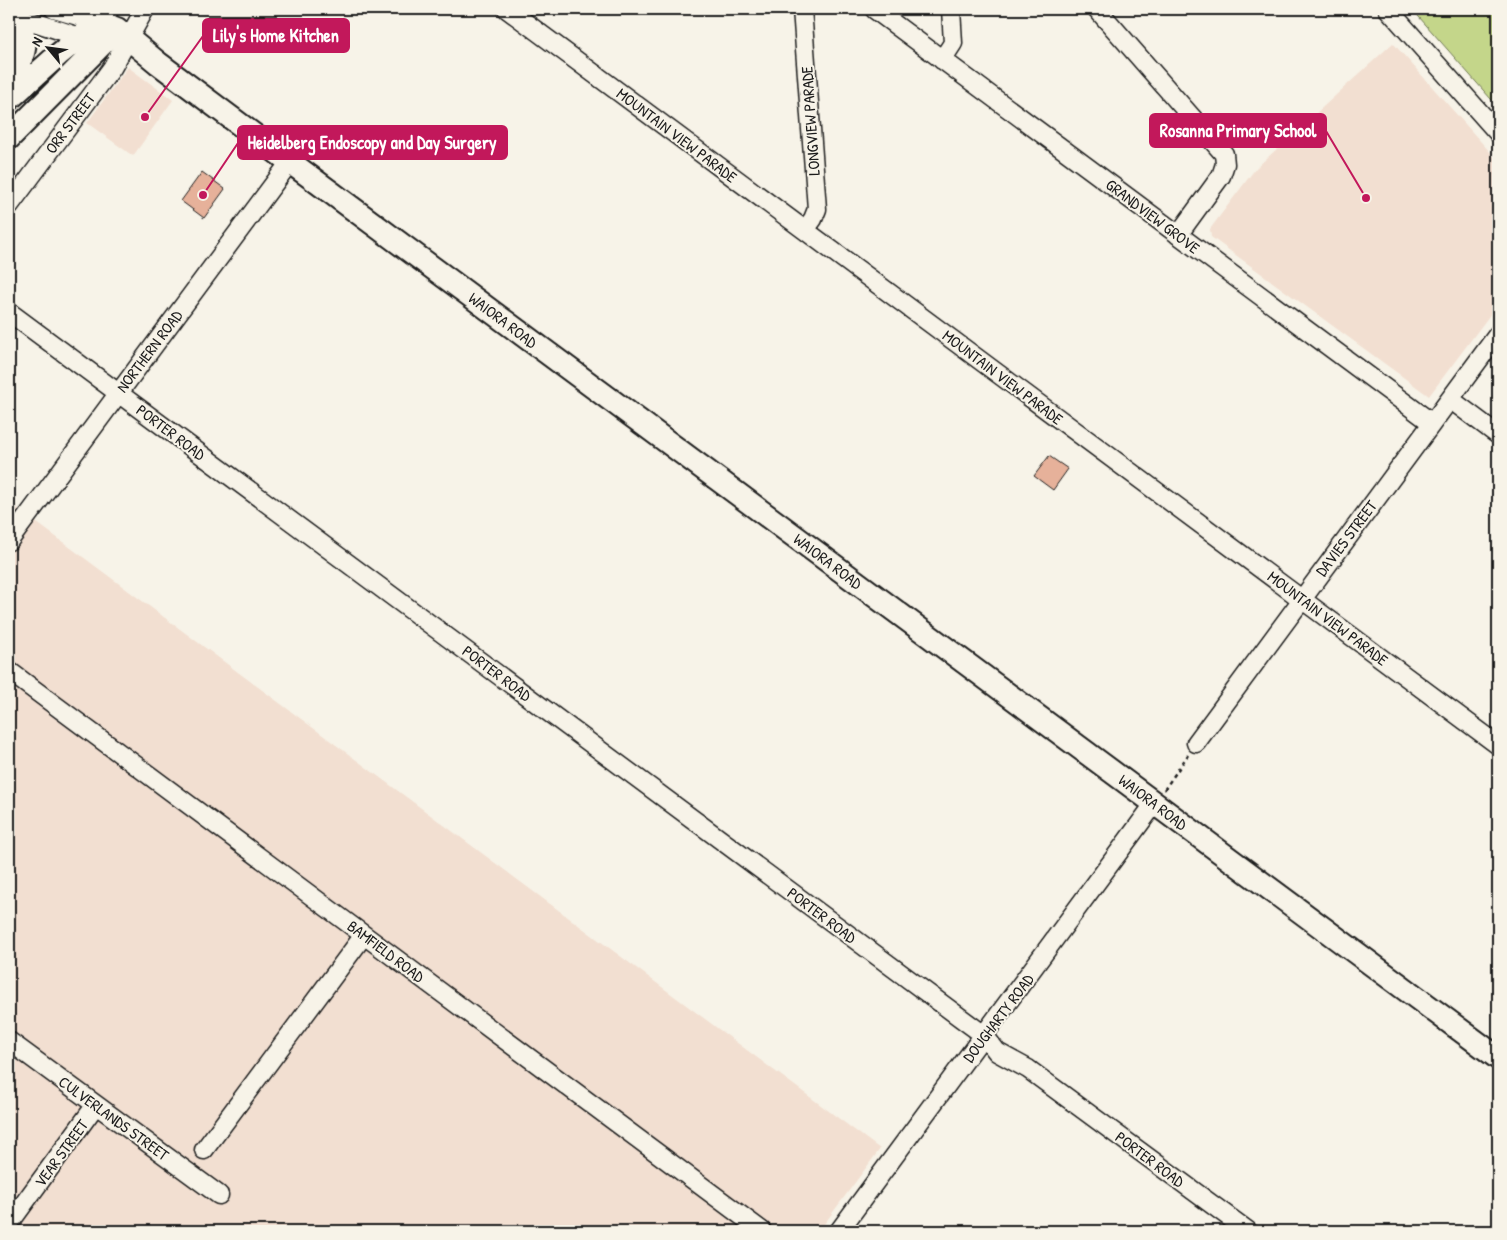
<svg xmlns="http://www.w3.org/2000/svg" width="1507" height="1240" viewBox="0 0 1507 1240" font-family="'Patrick Hand',sans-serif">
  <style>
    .built { fill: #f2dfd1 }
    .green { fill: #c4d68a; stroke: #707953 }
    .building { fill: #e6b19a; stroke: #1c1c1c }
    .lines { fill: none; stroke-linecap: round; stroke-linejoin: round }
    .minor-casing { stroke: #1c1c1c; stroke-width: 21 }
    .major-casing { stroke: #1c1c1c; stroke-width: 26 }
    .path { stroke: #1c1c1c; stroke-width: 2.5; stroke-dasharray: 4 4; stroke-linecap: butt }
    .minor { stroke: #f7f3e8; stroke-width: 18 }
    .major { stroke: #f7f3e8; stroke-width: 22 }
    .labels { text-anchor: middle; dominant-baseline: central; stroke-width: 4; stroke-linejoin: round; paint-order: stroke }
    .street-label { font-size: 16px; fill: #1c1c1c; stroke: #f7f3e8 }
    .leader { fill: none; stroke: #c2185b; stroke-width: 2 }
    .callout-dot { fill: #c2185b; stroke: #f7f3e8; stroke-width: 2 }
    .callout { fill: #c2185b; stroke: #c2185b; stroke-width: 2 }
    .callout-label { font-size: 18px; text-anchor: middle; font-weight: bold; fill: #fff }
  </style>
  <rect width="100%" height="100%" fill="#f7f3e8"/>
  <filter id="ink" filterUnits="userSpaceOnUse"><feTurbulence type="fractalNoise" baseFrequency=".02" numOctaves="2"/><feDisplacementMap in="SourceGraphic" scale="10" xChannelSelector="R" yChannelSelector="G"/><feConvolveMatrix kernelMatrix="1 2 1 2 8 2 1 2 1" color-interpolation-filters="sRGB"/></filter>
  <g filter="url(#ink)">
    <path class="built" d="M1393,43L1498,161V304L1429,396L1211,237L1210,229L1256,168Z
      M128,67L173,100L133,156L87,123Z
      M9,502L880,1149L819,1231H9Z"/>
    <path class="green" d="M1412,9H1498V107Z"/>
    <path class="building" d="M202,172L225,189L204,218L181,201Z
      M1049,456L1068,469L1053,490L1034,476Z"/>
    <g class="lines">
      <g class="minor-casing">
        <path id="minor" d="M54,9L99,22L110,9
          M507,9L1498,745
          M802,9L817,209L813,219L805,230
          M874,9L1432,423
          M1097,9L1224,154L1225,164L1221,176L1178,235
          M1388,9L1498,133
          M9,11L25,19L80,37
          M942,60L953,43L951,9
          M9,206L112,68L145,9
          M9,312L969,1024L984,1035L997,1052L1028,1069L1248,1231
          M1450,399L1498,435
          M9,541L290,162
          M9,671L762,1231
          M1196,743L1498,334
          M9,1041L219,1195
          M204,1150L364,935
          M9,1224L95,1106
          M839,1231L1155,803"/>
      </g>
      <g class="major-casing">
        <path id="major" d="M9,78C27,54 29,43 16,15
          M9,99L58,55L99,22L117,29L158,63L290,162L1498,1058
          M9,138L117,29"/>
      </g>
      <path class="path" d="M1164,790L1188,755"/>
      <use href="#minor" class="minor"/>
      <use href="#major" class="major"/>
    </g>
  </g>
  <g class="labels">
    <g class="street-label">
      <text transform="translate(810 121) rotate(-94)">LONGVIEW PARADE</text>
      <text transform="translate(70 123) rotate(-53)">ORR STREET</text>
      <text transform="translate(677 135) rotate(37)">MOUNTAIN VIEW PARADE</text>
      <text transform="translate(1153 216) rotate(37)">GRANDVIEW GROVE</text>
      <text transform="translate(503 320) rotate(37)">WAIORA ROAD</text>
      <text transform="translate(149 351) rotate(-53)">NORTHERN ROAD</text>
      <text transform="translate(1003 377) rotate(37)">MOUNTAIN VIEW PARADE</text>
      <text transform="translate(171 432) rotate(37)">PORTER ROAD</text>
      <text transform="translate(1346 538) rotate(-53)">DAVIES STREET</text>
      <text transform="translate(828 561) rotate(37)">WAIORA ROAD</text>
      <text transform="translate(1328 618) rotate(37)">MOUNTAIN VIEW PARADE</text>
      <text transform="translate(497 673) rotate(37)">PORTER ROAD</text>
      <text transform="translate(1153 802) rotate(37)">WAIORA ROAD</text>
      <text transform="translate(822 915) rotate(37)">PORTER ROAD</text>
      <text transform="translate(386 951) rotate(37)">BAMFIELD ROAD</text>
      <text transform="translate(998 1018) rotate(-53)">DOUGHARTY ROAD</text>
      <text transform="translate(114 1118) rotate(36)">CULVERLANDS STREET</text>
      <text transform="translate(61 1153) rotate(-54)">VEAR STREET</text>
      <text transform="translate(1150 1159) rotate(37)">PORTER ROAD</text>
    </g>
  </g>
  <path class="leader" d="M145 117L203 36M1366 198L1326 131M203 195L238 143"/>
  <g class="callout-dot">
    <circle cx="145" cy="117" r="5"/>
    <circle cx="1366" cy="198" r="5"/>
    <circle cx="203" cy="195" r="5"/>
  </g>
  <g class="callout">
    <rect x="203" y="19" width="146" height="33" rx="5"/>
    <rect x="1150" y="114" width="176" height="33" rx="5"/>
    <rect x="238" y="126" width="269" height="33" rx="5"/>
  </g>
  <g class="callout-label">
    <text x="276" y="42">Lily's Home Kitchen</text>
    <text x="1238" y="137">Rosanna Primary School</text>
    <text x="372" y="149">Heidelberg Endoscopy and Day Surgery</text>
  </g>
  <rect width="1507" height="1240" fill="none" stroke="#f7f3e8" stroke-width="30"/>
  <rect x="15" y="15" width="1477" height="1210" fill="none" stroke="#1c1c1c" stroke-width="2" filter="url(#ink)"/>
  <g transform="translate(48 48) rotate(299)" stroke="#f7f3e8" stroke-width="4" paint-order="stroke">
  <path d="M0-4L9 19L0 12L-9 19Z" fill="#1c1c1c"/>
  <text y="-8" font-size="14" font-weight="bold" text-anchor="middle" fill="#1c1c1c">N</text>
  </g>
</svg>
